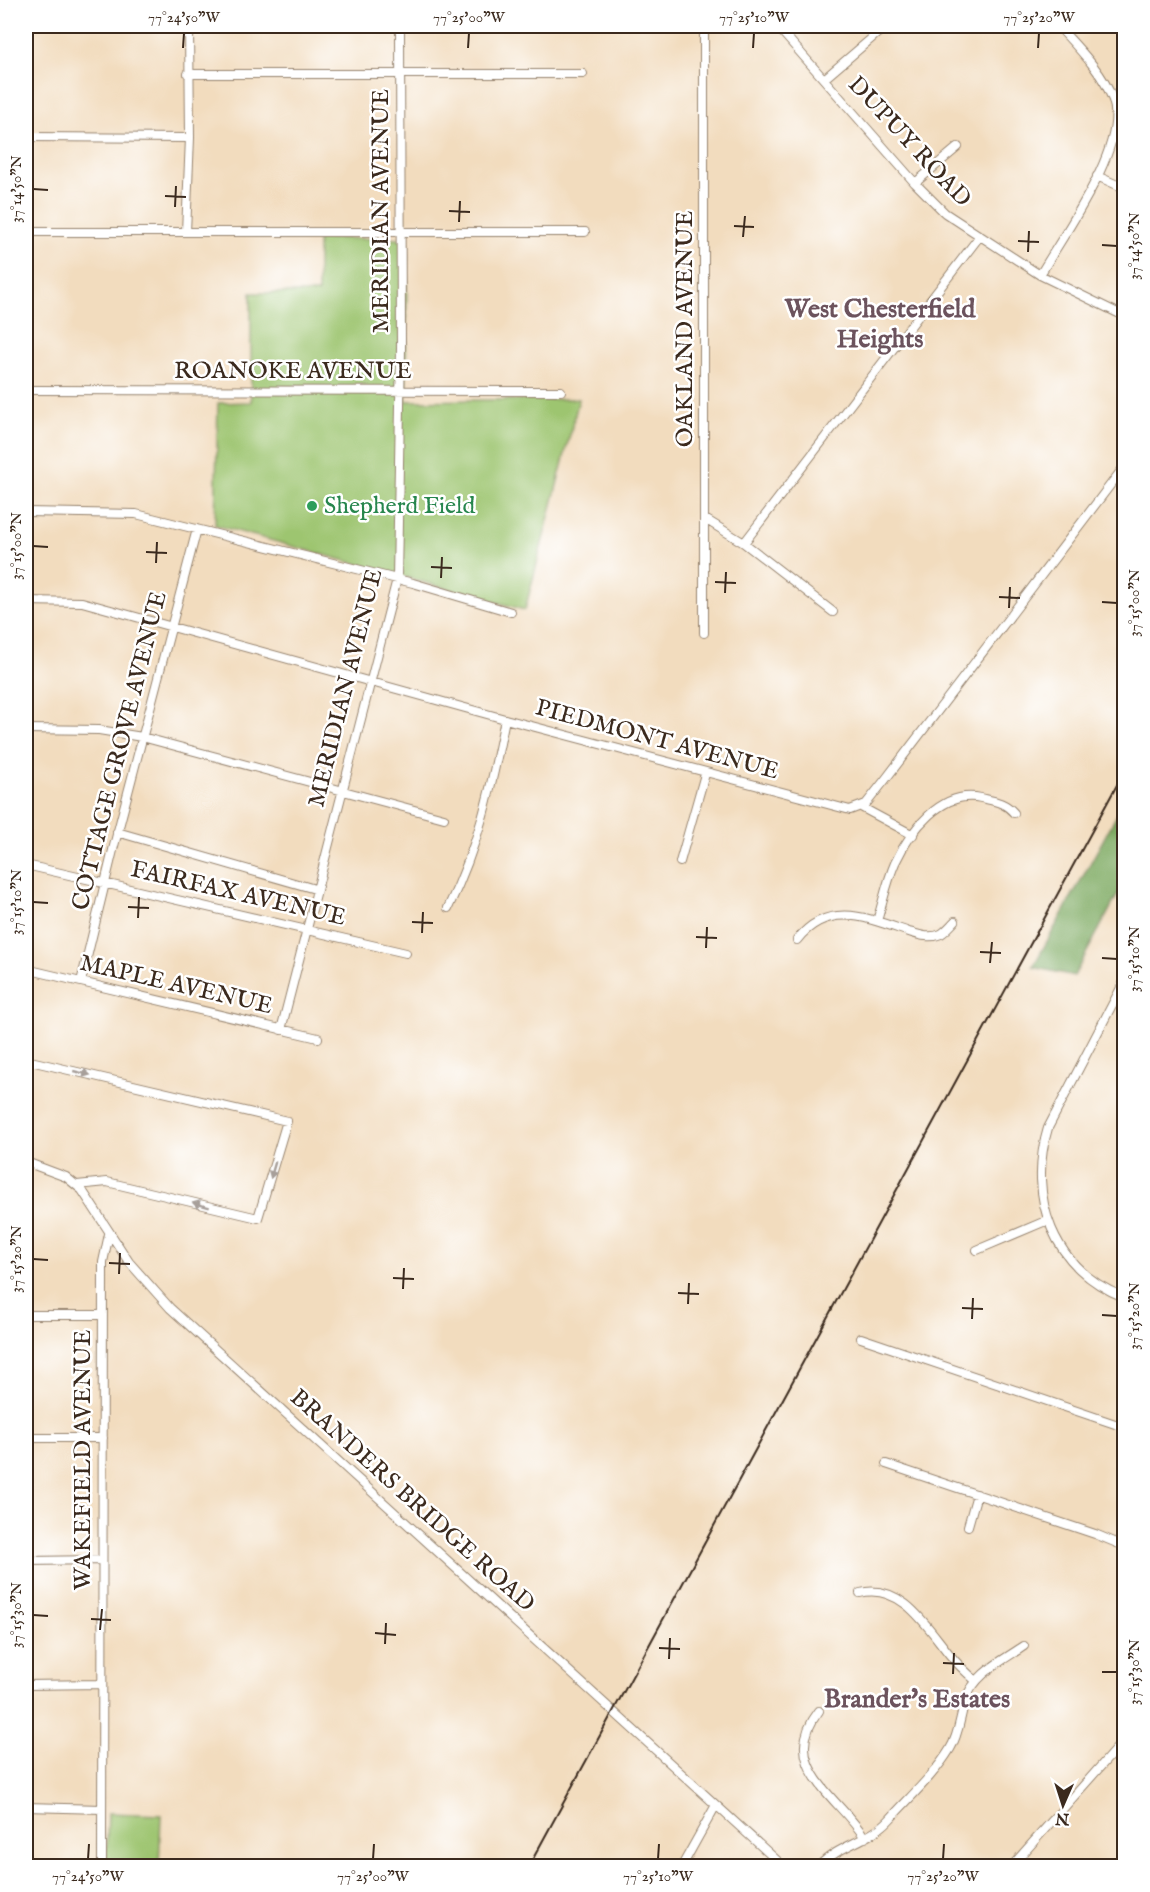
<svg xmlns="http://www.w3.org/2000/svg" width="1150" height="1892" viewBox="0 0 1150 1892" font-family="'IM FELL English',serif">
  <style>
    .green { fill: #9dc570; stroke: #6c7847; stroke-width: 1.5 }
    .forest { fill: #7eaa62; stroke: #5c6a40; stroke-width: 1.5 }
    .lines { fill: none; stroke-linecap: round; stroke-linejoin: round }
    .minor-casing { stroke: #96836e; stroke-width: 10 }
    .minor { stroke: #fff; stroke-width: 8 }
    .rail { stroke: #3b2a1e; stroke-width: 2 }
    .oneway { fill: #a79f9a }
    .ticks { fill: none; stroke: #3b2a1e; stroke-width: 2 }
    .leisure-dot { fill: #2e9e5b; stroke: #fff; stroke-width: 2 }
    .labels { text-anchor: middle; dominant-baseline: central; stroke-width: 5; stroke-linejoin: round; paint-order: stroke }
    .street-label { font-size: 24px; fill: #3b2a1e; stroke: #fff }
    .leisure-label { font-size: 24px; fill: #27864d; stroke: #fff; text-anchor: start }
    .neighbourhood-label { font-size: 26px; font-weight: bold; fill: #6c535d; stroke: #fff }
    .neatline { fill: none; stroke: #3b2a1e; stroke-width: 2 }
    .ticks-label { font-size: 15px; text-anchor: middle; fill: #3b2a1e }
  </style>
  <rect width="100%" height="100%" fill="#fff"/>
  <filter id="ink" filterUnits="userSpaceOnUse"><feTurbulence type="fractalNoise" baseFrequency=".0167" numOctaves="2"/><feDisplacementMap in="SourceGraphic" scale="12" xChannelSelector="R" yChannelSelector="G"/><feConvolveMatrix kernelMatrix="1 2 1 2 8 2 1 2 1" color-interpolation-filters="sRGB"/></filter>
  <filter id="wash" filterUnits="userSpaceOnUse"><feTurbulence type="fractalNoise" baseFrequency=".008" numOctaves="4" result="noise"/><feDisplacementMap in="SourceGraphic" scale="24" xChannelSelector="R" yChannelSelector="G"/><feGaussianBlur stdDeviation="1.35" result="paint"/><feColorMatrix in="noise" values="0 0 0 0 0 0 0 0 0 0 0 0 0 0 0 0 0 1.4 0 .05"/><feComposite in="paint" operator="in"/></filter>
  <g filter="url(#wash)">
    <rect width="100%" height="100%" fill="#f2dcbe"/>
    <path class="green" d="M318,238L407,239L406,401L579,399L525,610L215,525L218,403L251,402V293H318Z
      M108,1813L161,1815L159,1866H106Z"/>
    <path class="forest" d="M1124,802V883L1074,976L1033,967Z"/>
  </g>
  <g filter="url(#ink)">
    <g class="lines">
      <g class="minor-casing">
        <path id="minor" d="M777,26L915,183L945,213L1040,275L1124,316
          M188,74H583
          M824,79L886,26
          M26,137L190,138
          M1097,176L1124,188
          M915,183L958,147
          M26,232H585
          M186,232L190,138L189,26
          M1040,275C1063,235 1129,145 1113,100C1102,71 1078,48 1058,26
          M26,390L561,391
          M26,512L136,514L413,583L511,612
          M705,519L744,543L833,612
          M744,543L979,237
          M26,601L82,602L505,719L850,810L866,804L885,780L1124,467
          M704,633V26
          M26,729L99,730L142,737L444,818
          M861,807L913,835
          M117,832L315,889
          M680,862L705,774
          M26,865L406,953
          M448,908C479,844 491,789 505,719
          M877,921C883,902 887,881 895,863C910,831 942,789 981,798C994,801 1005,802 1014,813
          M797,940C828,900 868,918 909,932C919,935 930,939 941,934C946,931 951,925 955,921
          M26,969L318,1038
          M81,982L114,846L197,529
          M1124,982L1048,1128C1027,1197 1053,1270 1124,1297
          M281,1030L397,579L401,348L400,26
          M26,1060L287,1121L258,1218L107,1182L77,1185
          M26,1162L66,1177L82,1190L129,1262L170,1308L783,1866
          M977,1250L1048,1220
          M26,1315H103
          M861,1338L1124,1427
          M26,1438H103
          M886,1464L1095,1534L1124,1546
          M968,1526L977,1494
          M26,1561L102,1560
          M860,1593C902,1583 927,1627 950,1655C958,1665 967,1673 976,1681
          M26,1685L102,1684
          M819,1711C777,1765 839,1797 865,1838
          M26,1807L102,1809
          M102,1866L103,1262L109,1234
          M682,1866L716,1805
          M819,1866C839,1845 870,1841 890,1819C910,1797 935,1774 950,1749C959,1735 960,1717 965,1701C974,1674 1002,1661 1024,1646
          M1012,1866L1124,1740"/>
      </g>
      <use href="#minor" class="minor"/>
      <path class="rail" d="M529,1866L1124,772"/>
    </g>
    <defs><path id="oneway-solid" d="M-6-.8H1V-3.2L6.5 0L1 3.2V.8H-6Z" transform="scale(1.5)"/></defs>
    <g class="oneway">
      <use href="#oneway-solid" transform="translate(82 1073) rotate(13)"/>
      <use href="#oneway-solid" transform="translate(273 1170) rotate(106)"/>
      <use href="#oneway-solid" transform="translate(201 1205) rotate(-165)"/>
    </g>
  </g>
  <path class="ticks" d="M183,48L184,33M468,48L469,33M753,48L754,33M1038,48L1039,33M33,189L48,190M165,196L186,197M175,207L176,186M449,211L470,212M459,222L460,201M734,226L754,227M743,237L745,216M1018,241L1039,242M1102,245L1117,246M1028,252L1029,231M33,546L48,547M146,552L167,553M156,563L157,542M431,567L452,568M441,578L442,557M715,582L736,583M725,593L726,572M999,597L1020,598M1102,602L1117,603M1009,608L1010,587M33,902L48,903M128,907L149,908M138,918L139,897M412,922L433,923M422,933L423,912M696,937L717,938M706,948L707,927M980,952L1001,953M1102,958L1117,959M990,963L992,942M33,1259L48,1260M109,1263L130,1264M119,1274L120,1253M393,1278L414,1279M403,1289L404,1268M678,1293L699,1294M688,1304L689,1283M962,1308L983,1309M1102,1315L1117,1316M972,1319L973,1298M33,1615L48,1616M91,1619L111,1620M100,1630L102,1609M375,1633L396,1635M385,1644L386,1623M659,1648L680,1649M669,1659L670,1638M943,1663L964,1664M1102,1672H1117M953,1674L954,1653M88,1859L89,1844M373,1859L374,1844M658,1859L659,1844M943,1859L944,1844"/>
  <circle class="leisure-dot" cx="312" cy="506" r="6"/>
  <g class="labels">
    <g class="street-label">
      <text transform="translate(909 142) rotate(47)">DUPUY ROAD</text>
      <text transform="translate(381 211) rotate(-90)">MERIDIAN AVENUE</text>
      <text transform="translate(685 329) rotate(-90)">OAKLAND AVENUE</text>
      <text x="293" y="371">ROANOKE AVENUE</text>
      <text transform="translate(346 688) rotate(-76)">MERIDIAN AVENUE</text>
      <text transform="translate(657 740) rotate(15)">PIEDMONT AVENUE</text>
      <text transform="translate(120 751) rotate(-76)">COTTAGE GROVE AVENUE</text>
      <text transform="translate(238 894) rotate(13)">FAIRFAX AVENUE</text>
      <text transform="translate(176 985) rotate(13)">MAPLE AVENUE</text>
      <text transform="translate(83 1460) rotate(-90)">WAKEFIELD AVENUE</text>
      <text transform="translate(412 1501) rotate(42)">BRANDERS BRIDGE ROAD</text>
    </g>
    <g class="leisure-label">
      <text x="324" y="506">Shepherd Field</text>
    </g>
    <g class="neighbourhood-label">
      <text x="880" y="309">West Chesterfield<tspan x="880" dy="30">Heights</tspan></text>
      <text x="917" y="1699">Brander's Estates</text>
    </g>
  </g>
  <rect width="1150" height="1892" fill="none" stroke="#fff" stroke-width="66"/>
  <g transform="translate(1063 1805) rotate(183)" stroke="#ffffff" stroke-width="4.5" paint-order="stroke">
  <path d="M0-4.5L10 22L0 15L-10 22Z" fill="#3b2a1e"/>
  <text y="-9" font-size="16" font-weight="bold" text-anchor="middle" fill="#3b2a1e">N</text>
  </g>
  <rect x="33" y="33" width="1084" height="1826" class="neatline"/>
  <g class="ticks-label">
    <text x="184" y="22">77°24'50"W</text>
    <text x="469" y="22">77°25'00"W</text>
    <text x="754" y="22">77°25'10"W</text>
    <text x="1039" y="22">77°25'20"W</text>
    <text transform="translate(16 189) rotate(-90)" y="5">37°14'50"N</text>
    <text transform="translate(1134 246) rotate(-90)" y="5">37°14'50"N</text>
    <text transform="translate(16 546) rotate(-90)" y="5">37°15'00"N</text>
    <text transform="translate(1134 603) rotate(-90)" y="5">37°15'00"N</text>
    <text transform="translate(16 902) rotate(-90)" y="5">37°15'10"N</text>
    <text transform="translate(1134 959) rotate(-90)" y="5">37°15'10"N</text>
    <text transform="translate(16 1259) rotate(-90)" y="5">37°15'20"N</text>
    <text transform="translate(1134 1316) rotate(-90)" y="5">37°15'20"N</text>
    <text transform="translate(16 1615) rotate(-90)" y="5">37°15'30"N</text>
    <text transform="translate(1134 1672) rotate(-90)" y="5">37°15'30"N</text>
    <text x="88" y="1881">77°24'50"W</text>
    <text x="373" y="1881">77°25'00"W</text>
    <text x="658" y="1881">77°25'10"W</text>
    <text x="943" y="1881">77°25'20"W</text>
  </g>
</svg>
